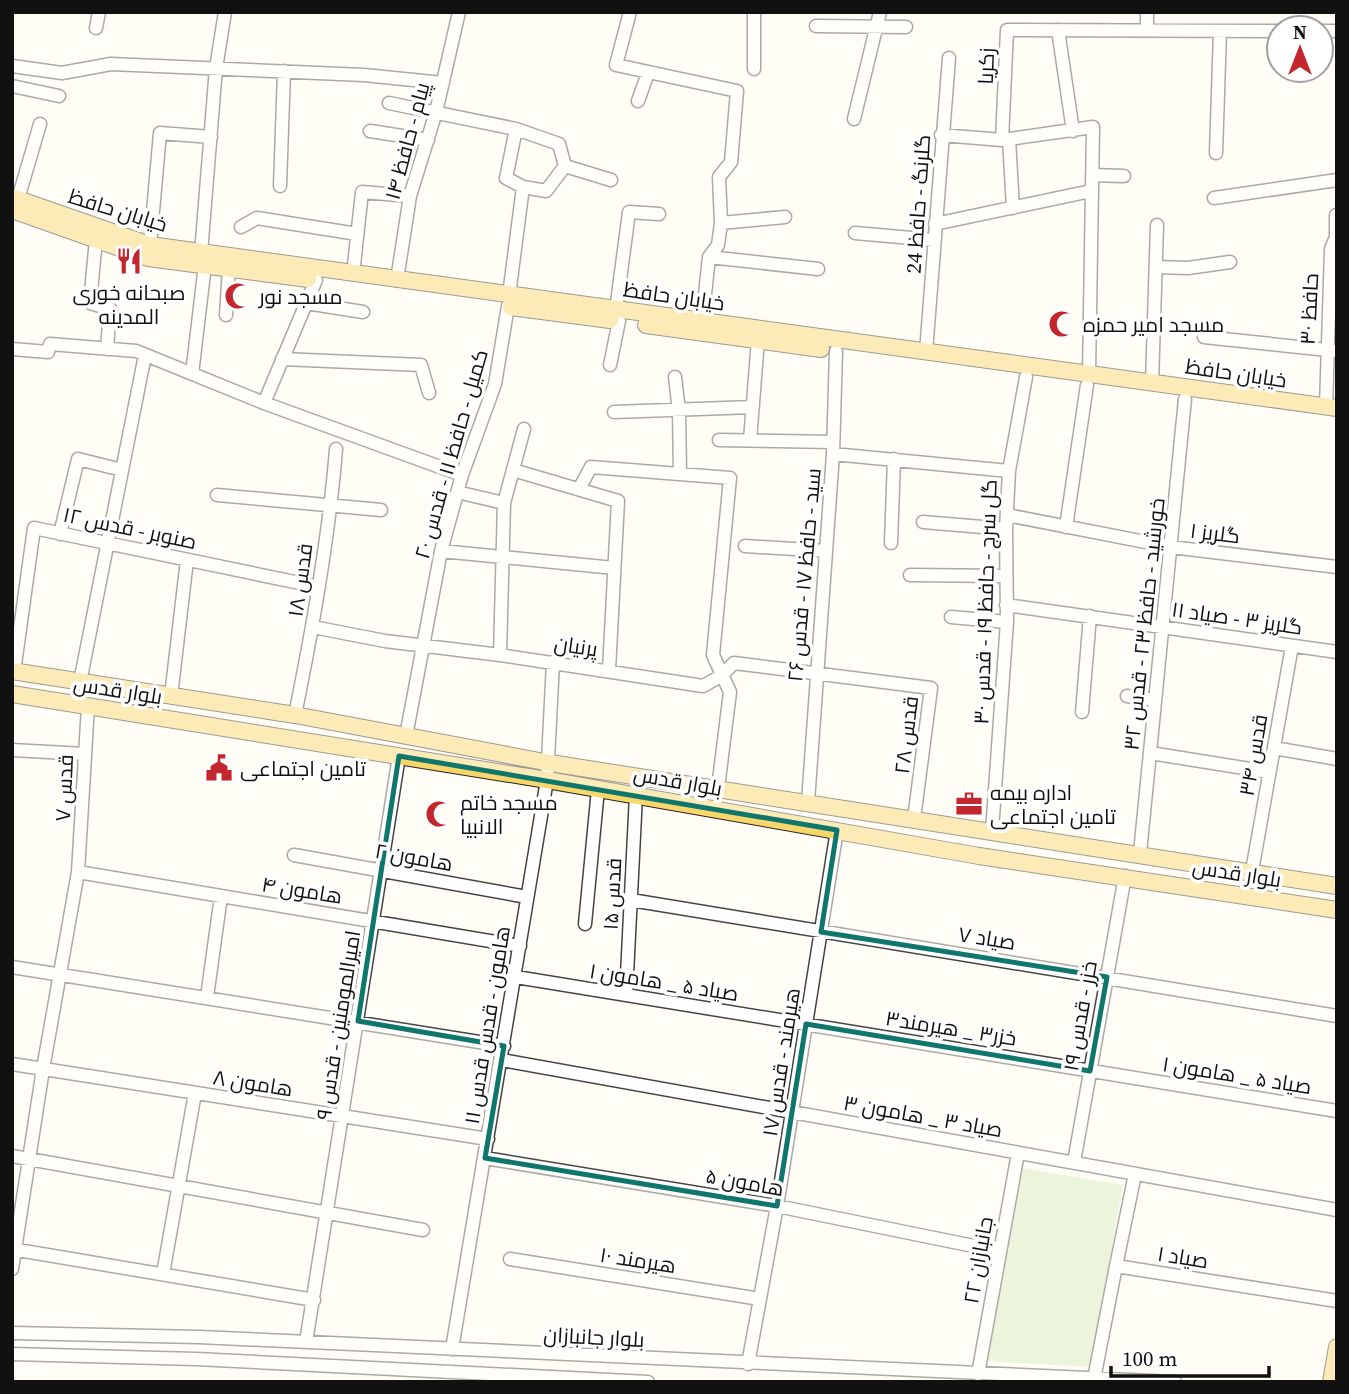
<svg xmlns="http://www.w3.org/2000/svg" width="1349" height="1394" viewBox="0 0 1349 1394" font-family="'Source Serif 4',Cairo,serif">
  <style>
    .green { fill: #d5ebbd }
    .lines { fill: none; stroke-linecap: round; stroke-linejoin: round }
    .minor-casing { stroke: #444; stroke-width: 15 }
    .major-casing { stroke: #222; stroke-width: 18 }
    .minor { stroke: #fff; stroke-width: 12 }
    .major { stroke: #f9d66b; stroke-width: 16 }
    .marked { fill: none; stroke: #0f766e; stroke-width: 5; stroke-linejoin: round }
    .labels { text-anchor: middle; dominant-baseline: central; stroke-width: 7; stroke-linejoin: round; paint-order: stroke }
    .street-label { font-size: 21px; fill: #111; stroke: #fff }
    .poi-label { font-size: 21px; fill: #111; stroke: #fff; text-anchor: start }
  </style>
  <rect width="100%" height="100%" fill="#fffdf5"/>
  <path class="green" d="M1023,1168L1123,1185L1090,1367L987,1361Z"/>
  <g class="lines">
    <g class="minor-casing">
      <path id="minor" d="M630,12L616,65L737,91L731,162L719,177L721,223L718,245L709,257L702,322
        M1147,12V31
        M816,26L906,27
        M96,28L99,12
        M1058,30L1073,131
        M1321,31H1337
        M12,66L62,73L111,64L364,75L443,83
        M754,69V12
        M12,86L59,96
        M638,101L648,73
        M389,103L516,129L559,144L565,166L546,191L523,187L506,178L516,129
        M854,119L880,12
        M370,131L428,140
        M941,135L1002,140L1093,127L1089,374
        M1009,139L1013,208
        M1002,140L1007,30L1279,31
        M1216,153L1220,32
        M565,166L611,180
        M1092,175L1124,176
        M280,186L284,71
        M1214,198L1337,180
        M18,199L40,124
        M721,223L785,217
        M935,224L1091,191
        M241,227L257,218L357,234
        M855,233L934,240
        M96,239L90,303L110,309L107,349
        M150,245L160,133L211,137
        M201,253L216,68L225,12
        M709,257L818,269
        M1156,267L1188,268L1230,262
        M353,274L362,192L410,196
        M397,280L410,196L436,112L459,12
        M509,295L523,187
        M306,303L363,312
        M616,310L629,212L659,214
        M226,315L229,268
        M1204,337L1337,351
        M12,349L48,352L50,344L136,351L264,403L462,475
        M926,352L949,58
        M282,359L421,365L429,393
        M610,365L619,321
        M192,374L205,265
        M675,377L679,411L680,474
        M1152,383L1157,225
        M264,403L316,280
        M1326,407L1331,249L1336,237V215
        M614,412L753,407
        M719,440L833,442
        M750,440L758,340
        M833,454L1009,471
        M513,470L618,501L609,670
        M579,489L591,467L730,478L713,655L730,692L718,788
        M457,492L504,503
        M217,495L381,510
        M1007,515L1171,547L1337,567
        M923,522L1006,529
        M1066,527L1087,385
        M60,534L78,459L122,470
        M891,543L894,459
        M745,546L826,551
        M441,551L614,568
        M910,575L1006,576
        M1006,605L1337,652
        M951,617L1007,622
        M313,627L385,641L500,655L703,686L721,676L734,663L931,688L914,819
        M500,655L504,503L524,429
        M14,672L34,528L319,587
        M80,682L145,355
        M171,696L187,560
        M1127,696L1155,700
        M1082,712L1090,616
        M295,715C313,627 329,538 336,449
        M406,736L441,551L462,475L495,384L508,306
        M1274,748L1337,759
        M12,750L85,754
        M1150,753L1269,772
        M808,802L833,454L836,351
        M992,831L1007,622L1006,529L1009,471L1026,377
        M1140,853L1185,399
        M294,855L527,897
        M1252,871L1292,646
        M78,872L520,946
        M631,900L1337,1016
        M585,924L598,789
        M12,967L504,1046
        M516,977L1337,1111
        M626,995L636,795
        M207,997L221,896
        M502,1060L1337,1210
        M12,1064L488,1139
        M12,1156L423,1230
        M485,1158L777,1206L998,1251
        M1074,1162L1125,876
        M1135,1174L1116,1266L1337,1301
        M12,1249L314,1300
        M510,1259L760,1299
        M12,1269L43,1069L78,872L88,706
        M163,1274L195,1093
        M12,1333L199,1337L1175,1382
        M306,1342L399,756
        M452,1349L547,780L553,662
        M12,1354L196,1359L648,1382
        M748,1364L777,1206L837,830
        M978,1374L1018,1153
        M1094,1379L1116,1266"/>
    </g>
    <g class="major-casing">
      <path id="major" d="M12,197L150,245L1337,408
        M12,210L148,258L308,279
        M511,307L610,320
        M646,325L821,349
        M12,671L295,715L550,763L1337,886
        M12,694L547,780L979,856L1337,910
        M1331,1382L1337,1347"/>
    </g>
    <use href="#minor" class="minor"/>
    <use href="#major" class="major"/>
  </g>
  <path d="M0 0H1349V1394H0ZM399,756L837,830L821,932L1107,977L1090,1071L806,1024L777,1206L485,1158L504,1046L358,1021Z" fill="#fffdf5" fill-opacity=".55" fill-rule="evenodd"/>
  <path class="marked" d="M399,756L837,830L821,932L1107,977L1090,1071L806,1024L777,1206L485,1158L504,1046L358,1021Z"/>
  <defs>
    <g id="restaurant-bare" transform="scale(2.1)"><path d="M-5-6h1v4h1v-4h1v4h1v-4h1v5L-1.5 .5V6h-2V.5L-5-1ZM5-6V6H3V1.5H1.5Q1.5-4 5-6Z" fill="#c4262e" stroke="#fff" stroke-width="2.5" paint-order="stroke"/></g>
    <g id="mosque-bare" transform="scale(2.1)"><path d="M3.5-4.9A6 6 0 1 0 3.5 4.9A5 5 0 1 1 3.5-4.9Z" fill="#c4262e" stroke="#fff" stroke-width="2.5" paint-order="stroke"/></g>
    <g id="civic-bare" transform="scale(2.1)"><path d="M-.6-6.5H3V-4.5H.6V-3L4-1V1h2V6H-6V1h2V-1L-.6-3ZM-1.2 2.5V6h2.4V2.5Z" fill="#c4262e" stroke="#fff" stroke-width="2.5" paint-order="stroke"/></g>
    <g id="office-bare" transform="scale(2.1)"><path d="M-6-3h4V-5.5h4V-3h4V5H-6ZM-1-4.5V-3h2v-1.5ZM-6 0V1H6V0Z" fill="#c4262e" stroke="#fff" stroke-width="2.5" paint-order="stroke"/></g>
  </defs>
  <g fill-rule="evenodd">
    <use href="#restaurant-bare" x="129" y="261"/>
    <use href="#mosque-bare" x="238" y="296"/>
    <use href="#mosque-bare" x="1062" y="324"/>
    <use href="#civic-bare" x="219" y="768"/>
    <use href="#office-bare" x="969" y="804"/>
    <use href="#mosque-bare" x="439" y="814"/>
  </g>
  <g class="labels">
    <g class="street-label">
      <text transform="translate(986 66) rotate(-88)">زکریا</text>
      <text transform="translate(407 141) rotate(-75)">پیام - حافظ ۱۴</text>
      <text transform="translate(918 204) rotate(-86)">گلرنگ - حافظ 24</text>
      <text transform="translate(118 210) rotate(17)">خیابان حافظ</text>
      <text transform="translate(674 296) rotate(8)">خیابان حافظ</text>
      <text transform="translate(1309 309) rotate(-87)">حافظ ۳۰</text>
      <text transform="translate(1236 373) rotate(8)">خیابان حافظ</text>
      <text transform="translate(451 454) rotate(-74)">کمیل - حافظ ۱۱ - قدس ۲۰</text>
      <text transform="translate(130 528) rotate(12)">صنوبر - قدس ۱۲</text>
      <text transform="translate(1215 533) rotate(7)">گلریز ۱</text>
      <text transform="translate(804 575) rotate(-85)">سید - حافظ ۱۷ - قدس ۲۶</text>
      <text transform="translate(300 580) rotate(-82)">قدس ۱۸</text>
      <text transform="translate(985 602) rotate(-88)">گل سرج - حافظ ۱۹ - قدس ۳۰</text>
      <text transform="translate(1237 618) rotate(8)">گلریز ۳ - صیاد ۱۱</text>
      <text transform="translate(1144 624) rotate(-84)">خورشید - حافظ ۲۳ - قدس ۳۲</text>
      <text transform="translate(576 646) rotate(8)">پرنیان</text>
      <text transform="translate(118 690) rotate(9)">بلوار قدس</text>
      <text transform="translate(906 735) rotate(-83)">قدس ۲۸</text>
      <text transform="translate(1253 755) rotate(-80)">قدس ۳۴</text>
      <text transform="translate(678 781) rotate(10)">بلوار قدس</text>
      <text transform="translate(64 788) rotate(-87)">قدس ۷</text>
      <text transform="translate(414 857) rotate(10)">هامون ۲</text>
      <text transform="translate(1237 873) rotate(9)">بلوار قدس</text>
      <text transform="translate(302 890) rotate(9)">هامون ۴</text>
      <text transform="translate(612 894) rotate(-87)">قدس ۱۵</text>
      <text transform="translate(987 938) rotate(9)">صیاد ۷</text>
      <text transform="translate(664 982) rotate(9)">صیاد ۵ _ هامون ۱</text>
      <text transform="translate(1080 1016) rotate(-80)">خزر - قدس ۱۹</text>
      <text transform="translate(338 1025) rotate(-81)">امیرالمومنین - قدس ۹</text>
      <text transform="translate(487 1025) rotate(-81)">هامون - قدس قدس ۱۱</text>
      <text transform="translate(951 1028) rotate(9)">خزر۳ _ هیرمند۳</text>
      <text transform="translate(781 1062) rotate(-81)">هیرمند - قدس ۱۷</text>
      <text transform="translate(1237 1075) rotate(9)">صیاد ۵ _ هامون ۱</text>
      <text transform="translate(253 1083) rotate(9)">هامون ۸</text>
      <text transform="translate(923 1116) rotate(10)">صیاد ۳ _ هامون ۳</text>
      <text transform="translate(745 1182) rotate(10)">هامون ۵</text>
      <text transform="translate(1183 1257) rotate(9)">صیاد ۱</text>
      <text transform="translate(638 1260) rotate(9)">هیرمند ۱۰</text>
      <text transform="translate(978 1260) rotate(-80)">جانبازان ۲۲</text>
      <text transform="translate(594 1337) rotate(3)">بلوار جانبازان</text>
    </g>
    <g class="poi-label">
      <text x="129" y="292" text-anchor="middle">صبحانه خوری<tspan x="129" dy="24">المدینه</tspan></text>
      <text x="259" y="296">مسجد نور</text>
      <text x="1083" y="324">مسجد امیر حمزه</text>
      <text x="240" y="768">تامین اجتماعی</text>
      <text x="990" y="792">اداره بیمه<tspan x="990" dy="24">تامین اجتماعی</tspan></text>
      <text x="460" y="802">مسجد خاتم<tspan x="460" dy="24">الانبیا</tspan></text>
    </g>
  </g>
  <rect width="1349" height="1394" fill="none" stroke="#111111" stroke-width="28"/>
  <g transform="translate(1300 49)"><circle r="33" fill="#ffffff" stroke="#a0a0a0" stroke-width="2"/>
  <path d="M0-5L12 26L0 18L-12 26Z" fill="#c4262e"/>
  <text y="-10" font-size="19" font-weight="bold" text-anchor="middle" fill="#111111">N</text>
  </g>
  <path d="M1111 1366v10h158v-10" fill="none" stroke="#111111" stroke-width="3.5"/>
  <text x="1122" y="1366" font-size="21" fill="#111111" stroke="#ffffff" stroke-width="5" paint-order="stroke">100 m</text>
</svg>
